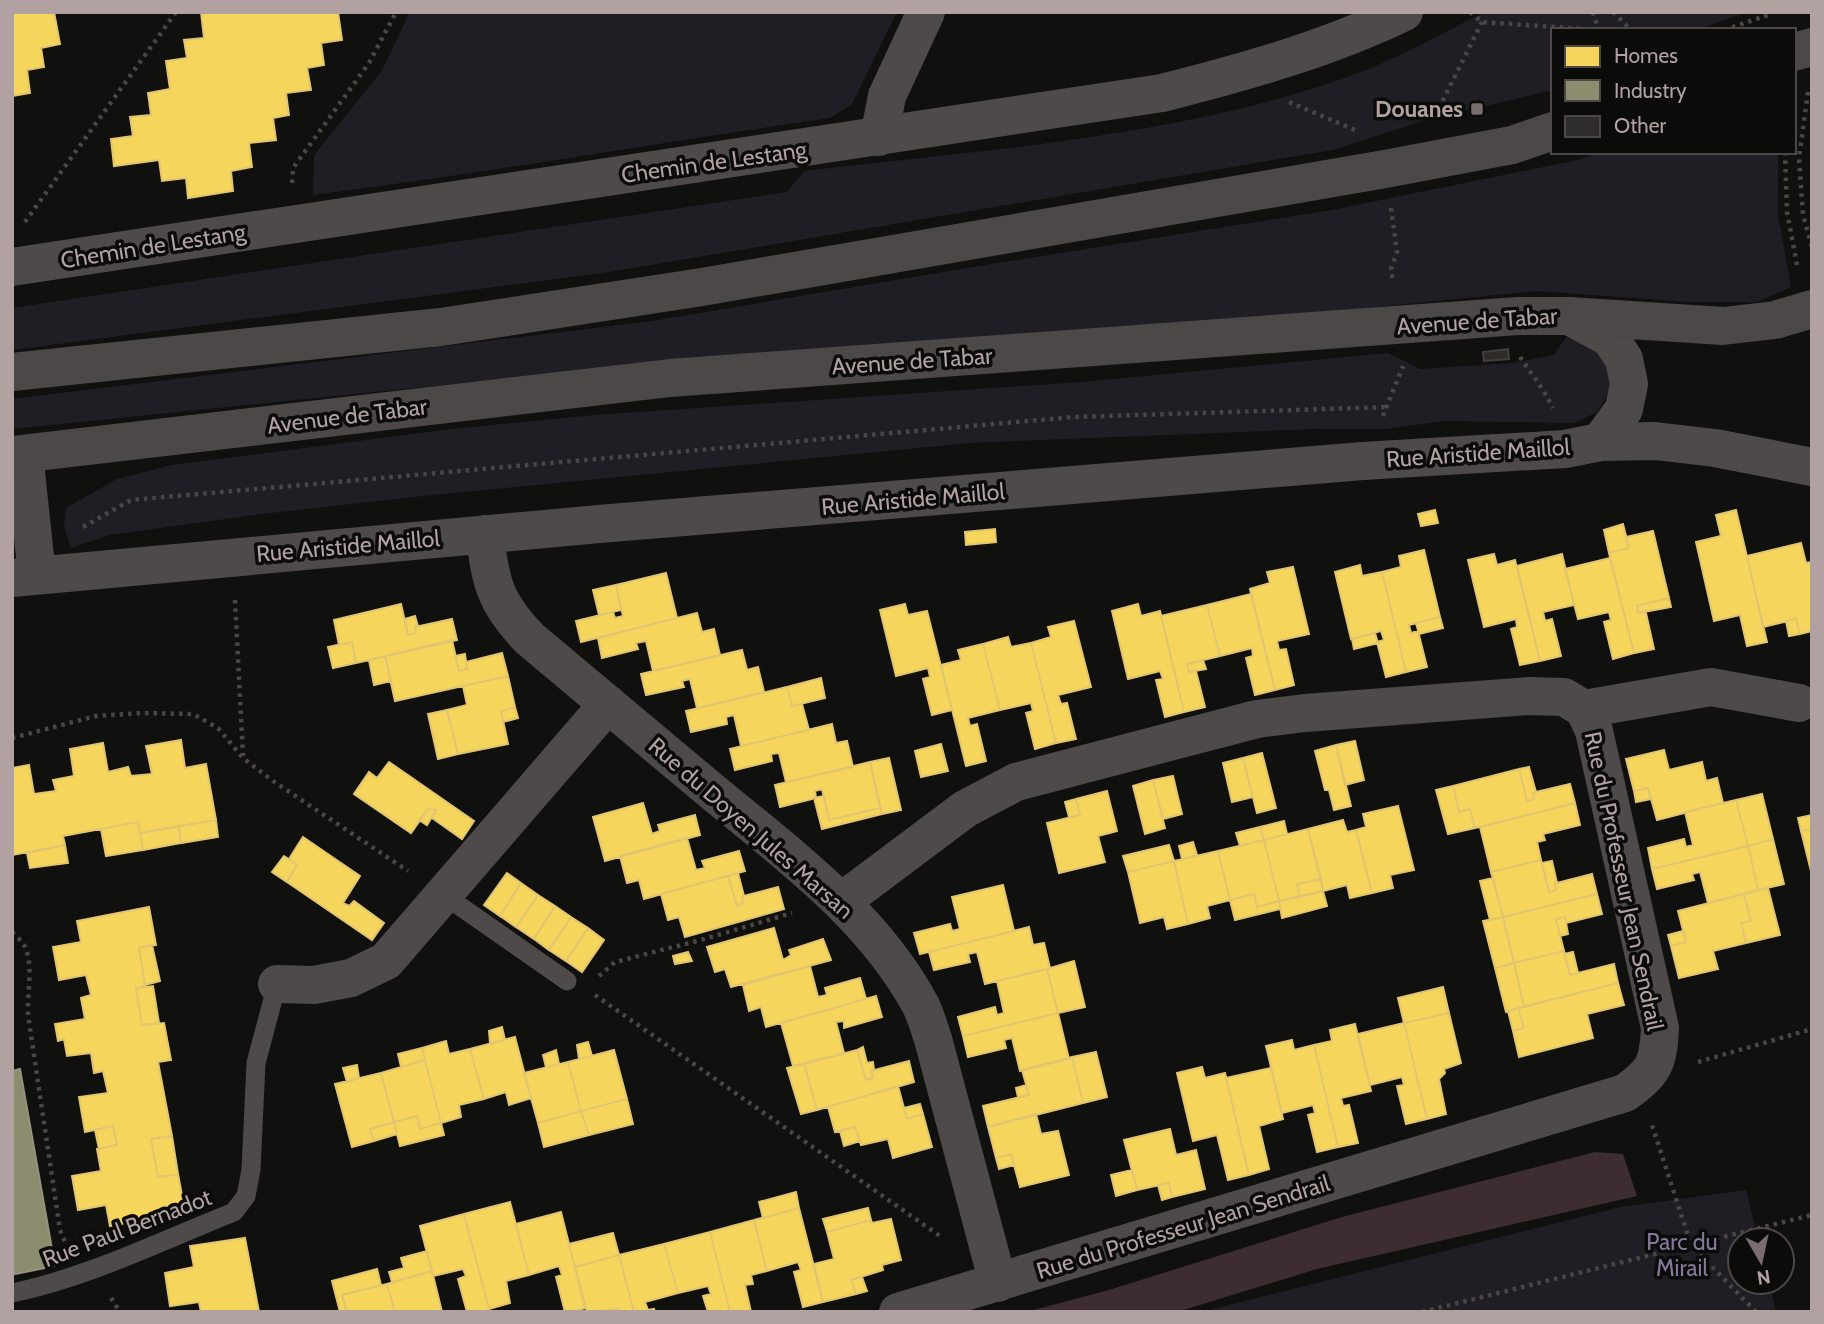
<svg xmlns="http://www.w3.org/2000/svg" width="1824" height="1324" viewBox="0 0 1824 1324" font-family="Cabin,sans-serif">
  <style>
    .green { fill: #201e25 }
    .water { fill: #3d2d31 }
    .homes { fill: #f6d55c; stroke: #e1c570; stroke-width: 2 }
    .industry { fill: #8c8c6e; stroke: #97927d; stroke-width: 2 }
    .building { fill: #2e2c2b; stroke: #443f3e; stroke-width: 2 }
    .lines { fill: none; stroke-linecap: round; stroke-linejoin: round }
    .path { stroke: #4a4645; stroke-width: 4.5; stroke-dasharray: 3.5 5; stroke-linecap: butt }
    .lane { stroke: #4f4a4a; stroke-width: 19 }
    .street { stroke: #4f4a4a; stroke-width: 38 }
    .secondary { stroke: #4c4848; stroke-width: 38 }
    .poi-dot { fill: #796e6d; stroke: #0b0b0a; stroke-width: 2.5 }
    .labels { text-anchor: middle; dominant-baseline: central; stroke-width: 7; stroke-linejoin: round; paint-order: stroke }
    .poi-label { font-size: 23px; font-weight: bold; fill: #b1a1a0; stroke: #0b0b0a; text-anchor: end }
    .street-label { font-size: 23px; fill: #b1a1a0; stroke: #0b0b0a }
    .park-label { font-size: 23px; fill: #86789c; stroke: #0b0b0a }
  </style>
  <rect width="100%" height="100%" fill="#10100f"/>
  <path class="green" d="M410,12H897L852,104L830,118C657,143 486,173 313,195L314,155L381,72Z
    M1485,12H1747L1697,30H1553V90L1426,120L1333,150L609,272L12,350V308L787,192L804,171C988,149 1192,137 1366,70C1406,54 1446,31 1485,12Z
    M1599,152H1778V215L1791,287L1757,302H1688L1537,291L1247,320L659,363L12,429V399L652,321L979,266L1332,210L1578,160Z
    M1566,337C1602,347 1603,352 1612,388L1597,412L1575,423L1444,421L1386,429H1313L970,443L432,495L262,514L110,535L71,548L64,526L66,508L117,479L172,465L452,429L594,415L1082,382L1388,353L1420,369L1513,363L1554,355Z
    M1746,1190L1758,1240H1740V1282H1769L1776,1312H1201L1621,1207Z"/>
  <path class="water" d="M1595,1152L1623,1154L1637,1196L1317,1269L1177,1312H1026L1109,1290L1342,1217Z"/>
  <path class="homes" d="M12,12H54L60,44L41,48L44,67L27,70L30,93L12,96Z
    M201,12H338L342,40L321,43L324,65L307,68L311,90L286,93L289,115L273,118L276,140L249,143L252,167L231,171L233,191L188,198L186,178L162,181L159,160L114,166L111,139L133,136L130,117L151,115L148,93L170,89L166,61L187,58L184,40L204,38Z
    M1435,510L1438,523L1421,526L1418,514Z
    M1736,510L1767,642L1747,646L1740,615L1714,621L1696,542L1721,536L1716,515Z
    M1623,524L1629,548L1609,553L1604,530Z
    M995,529L996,542L966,545L965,532Z
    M1653,531L1669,598L1637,606L1638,613L1645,611L1646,613L1654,649L1634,653L1609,553L1629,548L1626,537Z
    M1801,543L1806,563L1812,562V631L1800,634L1796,619L1763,627L1747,556Z
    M1424,550L1440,617L1409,625L1411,633L1418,631L1427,667L1406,672L1382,572L1401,567L1399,556Z
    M1494,554L1497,565L1515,560L1540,661L1520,665L1511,629L1517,627L1516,619L1484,627L1468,560Z
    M1562,554L1574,605L1543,612L1545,621L1552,619L1561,656L1540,661L1517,566Z
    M1610,558L1634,653L1613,659L1604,622L1611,620L1609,612L1578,619L1565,569Z
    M1360,565L1362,576L1382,572L1406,672L1386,677L1377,642L1384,640L1381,631L1351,639L1335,572Z
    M1293,567L1309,634L1277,641L1279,650L1286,649L1294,685L1275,690L1250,589L1270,583L1267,572Z
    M666,573L677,618L581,642L576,621L613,612L615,618L623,616L616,585Z
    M616,585L621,610L599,615L593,590Z
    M1251,594L1275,690L1255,695L1246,658L1253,656L1252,648L1220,656L1207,605Z
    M1669,598L1671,607L1638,613L1637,606Z
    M401,604L408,635L416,633L415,627L452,619L457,640L356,663L352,642L339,645L334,620Z
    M905,604L908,615L927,611L952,710L932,715L923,679L930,677L928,668L896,676L880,610Z
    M1138,604L1141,616L1160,611L1184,712L1165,717L1156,680L1163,679L1160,671L1128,679L1112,611Z
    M1207,605L1220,656L1187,664L1189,672L1196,671L1205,707L1184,712L1161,616Z
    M697,613L702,632L714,629L720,655L653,671L646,641L636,643L638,649L602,658L598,638Z
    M415,616L418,626L415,627L416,633L408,635L405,619Z
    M1440,617L1443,628L1419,634L1416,623Z
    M1796,619L1800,634L1789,636L1786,621Z
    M1074,621L1091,687L1058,695L1061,704L1067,703L1076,739L1056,743L1031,643L1051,637L1048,627Z
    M1375,633L1378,643L1354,649L1352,639Z
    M1008,637L1011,647L1031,643L1056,743L1035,749L1026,713L1033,711L1031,703L1000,710L983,644Z
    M452,640L459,671L467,669L466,662L502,653L508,676L395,701L385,656Z
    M352,642L356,663L333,668L328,647Z
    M983,644L1000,710L968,718L970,726L977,724L986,761L966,766L941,665L961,660L958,650Z
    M742,650L747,670L758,667L764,692L697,708L690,679L682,681L684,687L646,695L641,674Z
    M465,654L467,669L459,671L455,656Z
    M385,656L391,681L374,685L369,660Z
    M1203,660L1206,669L1189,672L1187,664Z
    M508,676L515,707L501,711L508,744L458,754L447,710L467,705L463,686Z
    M821,678L825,698L792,706L787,687Z
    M787,687L792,706L802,704L809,730L741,746L734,715L726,717L727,724L691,732L686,711Z
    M515,707L518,718L503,722L501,711Z
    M447,710L458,754L438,759L428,714Z
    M832,724L836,743L847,741L853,767L786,782L779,753L771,754L772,761L735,770L730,749Z
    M181,740L185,768L206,764L216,820L140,833L138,822L63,836L65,845L12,855V768L29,765L34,794L56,791L53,780L74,776L70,749L103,743L108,772L128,767L131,776L152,774L146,746Z
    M1355,741L1364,780L1345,785L1336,745Z
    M941,744L948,771L921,777L915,751Z
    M1336,745L1351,806L1334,810L1329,790H1325L1315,751Z
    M1664,750L1669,770L1702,762L1706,781L1717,778L1723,803L1657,820L1648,788L1634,791L1626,759Z
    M1262,753L1276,808L1257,813L1243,758Z
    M889,758L901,810L882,814L870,762Z
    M1243,758L1253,797L1232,802L1223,763Z
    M389,762L474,821L462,839L432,818L436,810L428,809L411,833L354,794L369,772L377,778Z
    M870,762L880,808L829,820L822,789L815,791L816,798L780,807L775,785Z
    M1529,767L1536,792L1533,793L1534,799L1527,801L1519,769Z
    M1519,769L1527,801L1534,799L1533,793L1536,792L1570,784L1575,803L1475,828L1470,809L1459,812L1453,786Z
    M1173,776L1182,814L1163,819L1153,780Z
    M1153,780L1165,828L1145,834L1133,786Z
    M1453,786L1459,812L1470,809L1475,828L1448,834L1436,790Z
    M1648,788L1651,799L1636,802L1634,791Z
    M1107,791L1117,831L1098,836L1105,862L1059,873L1047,823L1080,815L1076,799Z
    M1762,794L1773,839L1748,846L1736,800Z
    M824,796L829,820L880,808L882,814L822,829L814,798Z
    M1076,799L1080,815L1069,817L1065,802Z
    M1736,800L1748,846L1652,869L1648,848L1684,839L1686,847L1693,845L1685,812Z
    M643,803L652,834L660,831L658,825L695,815L700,835L605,861L593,817Z
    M1575,803L1580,825L1543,834L1545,840L1537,842L1541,860L1491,872L1480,827Z
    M1398,806L1414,870L1390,875L1393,888L1372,893L1356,830L1366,827L1363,814Z
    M428,809L436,810L427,825L419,820Z
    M1812,815V829L1801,831L1798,818Z
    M216,820L218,837L181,843L179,826Z
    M1343,820L1347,832L1356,830L1372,893L1350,898L1347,885L1323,891L1308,829Z
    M1284,821L1287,834L1264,840L1260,827Z
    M138,822L143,850L106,856L101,829Z
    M179,826L181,843L143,850L140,833Z
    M1260,827L1264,840L1240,846L1236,833Z
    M1308,829L1321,879L1297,884L1300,897L1279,901L1264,840Z
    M1812,829V875L1801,831Z
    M303,837L360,876L343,903L349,906L354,901L384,923L372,940L287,882L297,865L289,859Z
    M687,838L696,870L705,868L702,861L739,851L745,871L644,899L639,880L627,883L620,856Z
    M1773,839L1784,884L1758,890L1748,846Z
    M1264,840L1279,901L1257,907L1254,894L1230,900L1218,851Z
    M1193,842L1197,855L1182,859L1179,846Z
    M65,845L68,863L30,868L27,853Z
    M1169,845L1174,861L1128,872L1123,856Z
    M1748,846L1758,890L1708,903L1700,872L1692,874L1694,880L1657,889L1652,869Z
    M1218,851L1230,900L1207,906L1210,918L1188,924L1174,861Z
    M284,856L297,865L287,882L272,872Z
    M1541,860L1549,892L1556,890L1555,884L1557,883L1592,874L1597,894L1503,917L1491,872Z
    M1174,861L1188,924L1167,929L1164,917L1140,923L1128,872Z
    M1552,861L1557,883L1555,884L1556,890L1549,892L1542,863Z
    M507,873L521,883L500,916L484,905Z
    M738,873L744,896L742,898L743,903L737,906L728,876Z
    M728,876L737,906L743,903L742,898L744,896L778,887L784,909L685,937L679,917L668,920L661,894Z
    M1493,878L1503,917L1490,920L1480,881Z
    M1321,879L1323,891L1300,897L1297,884Z
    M521,883L538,895L516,927L500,916Z
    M1003,885L1014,931L920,954L914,933L950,924L952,931L960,929L952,897Z
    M1768,888L1780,935L1746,943L1741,923L1751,921L1744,894Z
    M1323,891L1327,906L1282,918L1279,901Z
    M1254,894L1257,907L1279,901L1280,909L1235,920L1230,900Z
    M1597,894L1602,914L1566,923L1565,917L1556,919L1564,951L1514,963L1503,917Z
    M1744,894L1751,921L1741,923L1746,943L1713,951L1718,969L1679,978L1671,946L1686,942L1678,911Z
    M538,895L555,906L534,939L516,927Z
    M555,906L571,917L549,950L534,939Z
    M149,907L156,945L139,948L145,986L136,988L142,1025L164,1023L171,1060L158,1062L172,1136L151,1139L158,1177L178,1174L185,1212L110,1226L106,1205L78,1210L72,1176L101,1171L97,1149L117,1145L113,1126L85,1132L79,1097L108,1093L103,1071L94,1073L91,1053L67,1056L64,1039L58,1041L55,1024L85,1019L81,998L91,995L86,975L59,980L53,947L81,942L77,921Z
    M571,917L588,928L566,961L549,950Z
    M1503,917L1514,963L1495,968L1483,921Z
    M1565,917L1568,934L1560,936L1556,919Z
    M1029,927L1033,945L1044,943L1050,968L985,984L977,952L968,954L970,962L934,970L929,952Z
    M588,928L604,940L582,972L566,961Z
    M774,928L783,960L791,955L789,950L823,939L831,960L731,987L725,969L715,972L707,947Z
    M1683,931L1686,942L1671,946L1668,935Z
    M152,945L160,981L145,985L139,948Z
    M1564,951L1570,975L1614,964L1618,983L1524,1007L1514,963Z
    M688,952L692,961L675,964L673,956Z
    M1573,952L1578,973L1570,975L1564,954Z
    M1074,961L1085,1007L1058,1013L1047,969Z
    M1514,963L1524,1007L1506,1012L1495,968Z
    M810,966L818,997L827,995L825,988L860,978L866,999L766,1027L761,1007L749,1011L743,985Z
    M1047,969L1058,1013L963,1036L958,1017L995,1007L997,1015L1004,1013L997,981Z
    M1618,983L1624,1005L1587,1014L1593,1038L1519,1057L1513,1031L1524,1028L1518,1008Z
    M153,986L159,1023L142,1025L136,988Z
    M1443,987L1449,1013L1404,1023L1398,998Z
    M876,996L882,1017L844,1028V1021L836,1022L844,1053L793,1066L781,1023Z
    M1518,1008L1524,1028L1513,1031L1508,1011Z
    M1058,1013L1069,1059L1020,1071L1012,1038L1004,1040L1006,1048L968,1057L963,1036Z
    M1449,1013L1461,1063L1444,1069L1445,1073L1439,1079L1446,1114L1427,1119L1404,1023Z
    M1404,1023L1427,1119L1406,1124L1397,1086L1404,1085L1402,1077L1370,1085L1358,1034Z
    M1355,1024L1371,1091L1341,1098L1343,1106L1349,1105L1358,1143L1338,1147L1314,1045L1332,1041L1330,1030Z
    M502,1027L505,1040L490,1043L489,1031Z
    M515,1037L531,1098L509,1105L506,1092L484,1099L470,1049Z
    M1292,1040L1294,1050L1314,1045L1338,1147L1317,1152L1308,1115L1315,1113L1313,1105L1282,1113L1266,1046Z
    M446,1041L449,1054L470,1049L484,1099L459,1105L461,1117L441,1123L422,1048Z
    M588,1042L592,1056L579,1059L577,1045Z
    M863,1047L867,1063L873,1062L874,1070L871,1071L873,1078L866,1080L857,1050Z
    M422,1048L425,1060L401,1067L398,1054Z
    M556,1050L559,1064L546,1067L543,1055Z
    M614,1050L627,1099L581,1111L568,1062Z
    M857,1050L866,1080L873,1078L871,1071L909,1061L914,1082L817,1110L804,1064Z
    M1096,1052L1107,1097L1083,1103L1072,1057Z
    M1072,1057L1083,1103L988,1127L983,1106L1029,1095L1022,1070Z
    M425,1060L441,1123L420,1129L417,1116L394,1122L381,1073Z
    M568,1062L581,1111L538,1123L524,1073Z
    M804,1064L817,1110L801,1114L787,1068Z
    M357,1065L359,1078L347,1082L343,1068Z
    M1202,1067L1205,1078L1225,1073L1249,1175L1228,1180L1217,1135L1193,1141L1177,1073Z
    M1271,1068L1283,1119L1259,1126L1269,1169L1249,1175L1226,1078Z
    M381,1073L394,1122L370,1129L374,1141L352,1147L335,1084Z
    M1026,1085L1029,1095L1018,1097L1016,1088Z
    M898,1086L907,1119L923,1114L932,1147L893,1158L888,1139L861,1145L855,1127L835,1132L828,1107Z
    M627,1099L633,1124L589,1135L581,1111Z
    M920,1104L923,1114L907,1119L904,1108Z
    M581,1111L589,1135L544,1147L538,1123Z
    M1036,1114L1041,1134L1058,1131L1069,1175L1020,1187L1011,1154L996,1158L988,1127Z
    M417,1116L420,1129L441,1123L444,1135L400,1146L394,1122Z
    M394,1122L397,1134L374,1141L370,1129Z
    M113,1126L117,1145L99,1149L95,1130Z
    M855,1127L860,1141L844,1146L840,1131Z
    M1170,1129L1176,1155L1196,1150L1205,1189L1172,1197L1169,1183L1137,1190L1124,1140Z
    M172,1136L178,1174L158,1177L151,1139Z
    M1011,1154L1014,1165L999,1169L996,1158Z
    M1132,1170L1137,1190L1116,1196L1111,1175Z
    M1169,1183L1172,1197L1162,1200L1158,1185Z
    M796,1192L799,1208L763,1218L759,1202Z
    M510,1202L529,1275L506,1281L510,1303L489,1309L464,1214Z
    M799,1208L823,1302L803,1307L794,1272L801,1270L798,1262L767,1271L754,1220Z
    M868,1208L871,1220L827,1232L823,1219Z
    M561,1212L585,1308L572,1312H565L556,1277L562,1275L559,1266L529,1275L516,1224Z
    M464,1214L489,1309L481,1312H467L458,1279L466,1276L463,1269L433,1276L420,1226Z
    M891,1219L901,1260L882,1265L883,1270L851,1280L856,1294L823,1302L814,1264L834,1259L827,1232L871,1220L872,1223Z
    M754,1220L767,1271L751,1275L753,1284L745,1285L751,1312H730L710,1232Z
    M710,1232L730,1312H708L703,1296L711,1294L708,1286L678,1293L664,1244Z
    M613,1233L619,1255L575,1267L569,1244Z
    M245,1238L259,1312H201L199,1302L170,1306L165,1273L194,1267L190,1246Z
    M664,1244L678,1293L645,1302L648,1310L654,1309L655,1312H634L619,1255Z
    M427,1251L432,1271L392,1282L389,1272L404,1268L401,1258Z
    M619,1255L634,1312H620L619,1309L587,1312L575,1267Z
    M377,1269L381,1285L342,1295L347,1312H340L332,1281Z
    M432,1271L442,1312H395L387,1284Z
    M862,1277L867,1291L856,1294L851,1280Z
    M387,1284L395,1312H347L342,1295Z"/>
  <path class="industry" d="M20,1069L55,1266L15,1274L12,1261V1071Z"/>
  <path class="building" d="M1508,349L1509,359L1484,361L1483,352Z"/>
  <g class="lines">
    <path class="path" d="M1470,12L1482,22L1599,30
      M1593,12L1598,29
      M1613,12L1631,30
      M1724,30L1771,14
      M1808,92L1799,158L1803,215L1812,247
      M1289,102L1355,130
      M1435,116L1482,22
      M1785,152L1787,212L1798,270
      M292,183L293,168L369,63L396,12
      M1391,208L1397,252L1391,269L1393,282
      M25,222L176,12
      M1520,357L1543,390L1553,408
      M1383,416L1403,366
      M83,527L131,500L1074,417L1388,407
      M235,600L243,756
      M12,738L96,716L142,713L193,714L218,728L243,758L273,781L408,871
      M12,932C16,936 22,941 24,945C34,963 27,994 28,1015L60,1230L66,1244
      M599,976L615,962L701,940L792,913
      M595,995L940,1236
      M1698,1062L1812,1029
      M111,1298L120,1312
      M1422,1312L1691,1245L1652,1125
      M1756,1312L1691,1245L1812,1215"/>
    <path class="lane" d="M444,895L567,981
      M12,1293C89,1277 161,1241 234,1212L246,1196L251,1170L256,1063L277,984"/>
    <path class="street" d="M879,137L887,96L926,12
      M12,267L1162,93C1245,72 1327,49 1404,12
      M1569,316L1610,338L1624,359L1629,384L1624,409L1600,442
      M24,454L37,575
      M485,534C490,582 495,603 530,639C590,689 649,739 709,789C785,852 872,915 920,1004C926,1015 929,1028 933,1039L998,1283
      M12,578L599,524L1363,461L1565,449L1600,442L1655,441L1715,448L1812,467
      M1584,709L1711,687L1799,703
      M841,902L965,809L1016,782L1257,719L1305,713L1530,696L1564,697L1584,709L1594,731L1660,1028C1658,1064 1655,1071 1625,1093L898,1312
      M277,984L314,985L351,978L386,961L608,704"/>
    <path class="secondary" d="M1794,52L1812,47
      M12,372L441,327L702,287L1385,169L1512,145L1553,131
      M12,455L670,378L1518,316H1569L1723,326L1775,320L1812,309"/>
  </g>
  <rect class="poi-dot" x="1470" y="102" width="14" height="14" rx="3.5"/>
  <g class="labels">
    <g class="poi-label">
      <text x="1463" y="109">Douanes</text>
    </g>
    <g class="street-label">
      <text transform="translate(714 162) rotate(-8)">Chemin de Lestang</text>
      <text transform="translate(153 246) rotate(-9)">Chemin de Lestang</text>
      <text transform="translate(1477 321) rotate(-4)">Avenue de Tabar</text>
      <text transform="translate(912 361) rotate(-4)">Avenue de Tabar</text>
      <text transform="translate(347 416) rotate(-7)">Avenue de Tabar</text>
      <text transform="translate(1478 453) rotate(-4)">Rue Aristide Maillol</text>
      <text transform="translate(913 499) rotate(-5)">Rue Aristide Maillol</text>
      <text transform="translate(348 546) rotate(-5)">Rue Aristide Maillol</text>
      <text transform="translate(751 828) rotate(41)">Rue du Doyen Jules Marsan</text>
      <text transform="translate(1624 881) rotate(78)">Rue du Professeur Jean Sendrail</text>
      <text transform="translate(1183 1227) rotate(-17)">Rue du Professeur Jean Sendrail</text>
      <text transform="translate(127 1228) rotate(-21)">Rue Paul Bernadot</text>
    </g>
    <g class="park-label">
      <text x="1682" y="1242">Parc du<tspan x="1682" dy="26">Mirail</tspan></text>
    </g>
  </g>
  <rect width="1824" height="1324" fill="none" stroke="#b1a1a0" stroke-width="28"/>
  <rect x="1551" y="28" width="245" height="126" fill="#0b0b0a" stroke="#4d4746" stroke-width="2"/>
  <rect x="1565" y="46" width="35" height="21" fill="#f6d55c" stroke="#4d4746" stroke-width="2"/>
  <text x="1614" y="63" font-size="21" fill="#b1a1a0">Homes</text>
  <rect x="1565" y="80" width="35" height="21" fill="#8c8c6e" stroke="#4d4746" stroke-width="2"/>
  <text x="1614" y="98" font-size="21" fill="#b1a1a0">Industry</text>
  <rect x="1565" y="116" width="35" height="21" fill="#2e2c2b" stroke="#4d4746" stroke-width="2"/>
  <text x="1614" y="133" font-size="21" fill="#b1a1a0">Other</text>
  <g transform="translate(1761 1261) rotate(171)"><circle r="33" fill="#0b0b0a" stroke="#4d4746" stroke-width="2"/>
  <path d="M0-5L12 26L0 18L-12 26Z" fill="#796e6d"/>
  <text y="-10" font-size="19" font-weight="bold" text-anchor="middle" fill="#b1a1a0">N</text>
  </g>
</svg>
